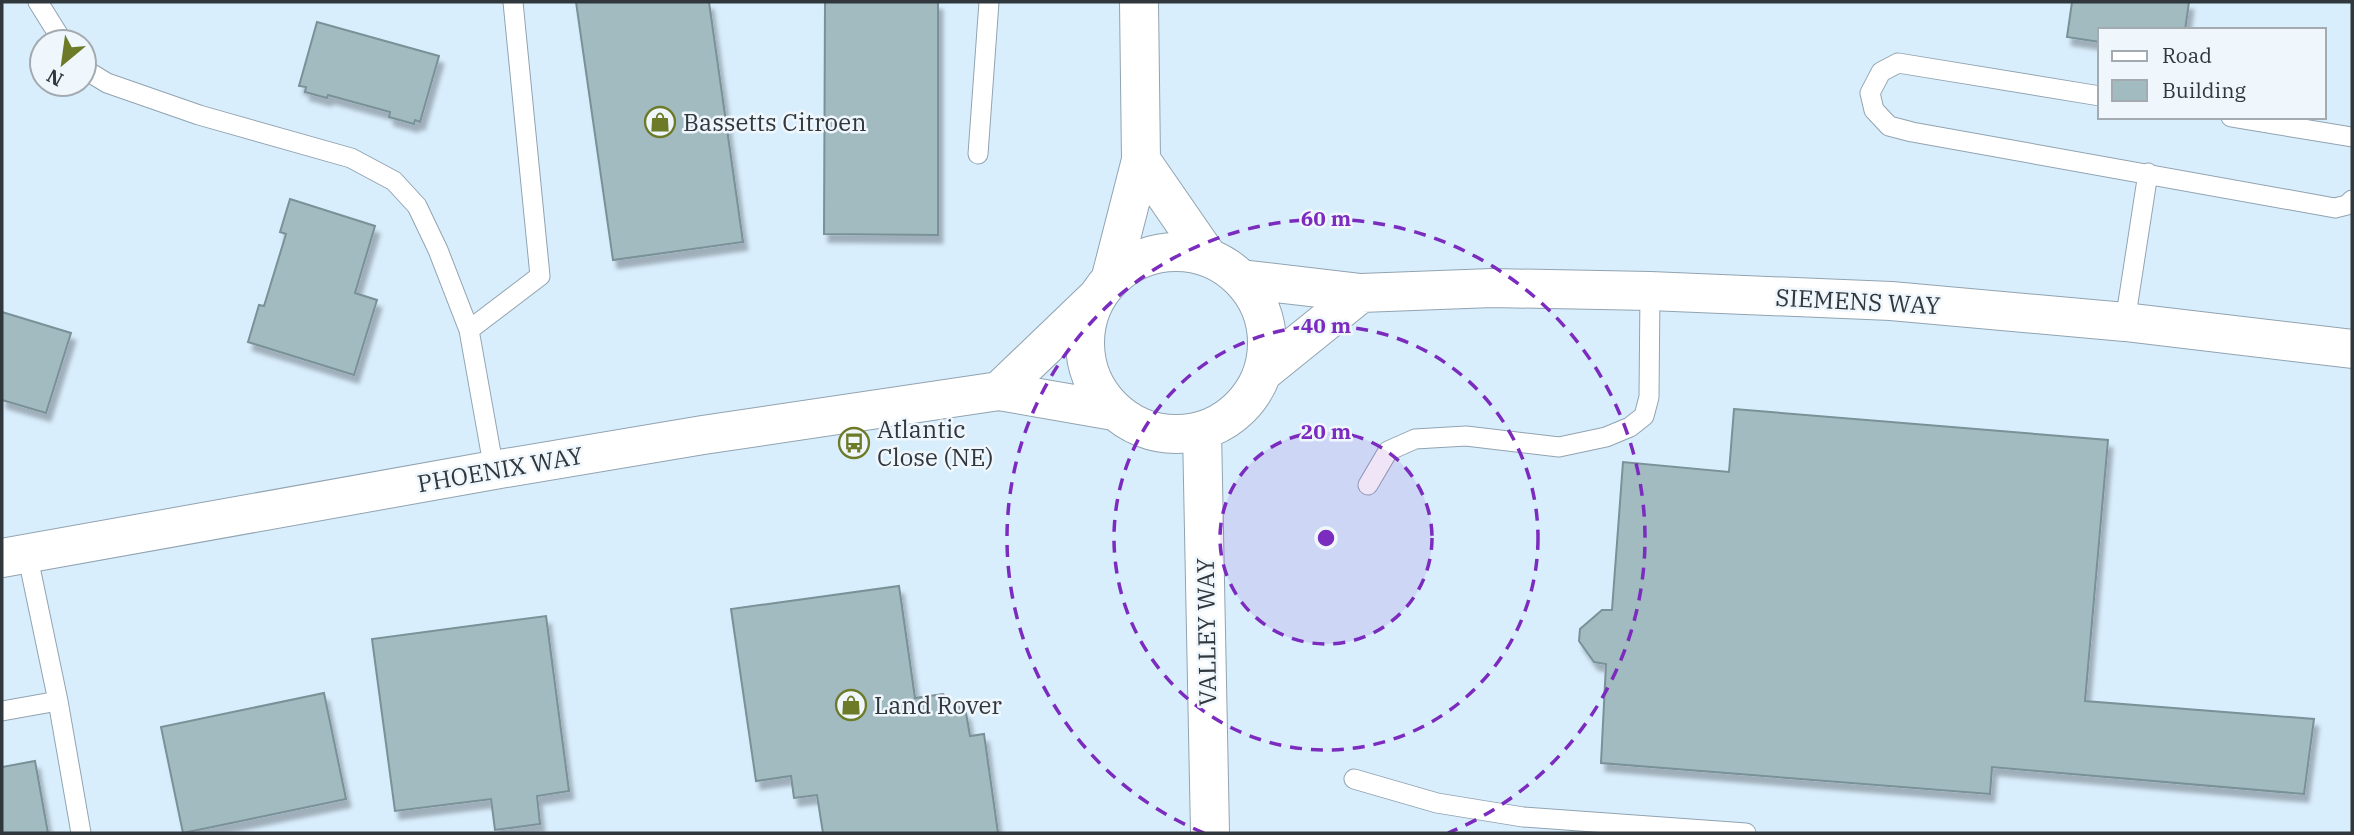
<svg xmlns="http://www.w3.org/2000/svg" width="2354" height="835" viewBox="0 0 2354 835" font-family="'IBM Plex Serif',serif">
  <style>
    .built { fill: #d9eefd; fill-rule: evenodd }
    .building { fill: #a2bbc1; stroke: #799197; stroke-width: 2; filter: url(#shadow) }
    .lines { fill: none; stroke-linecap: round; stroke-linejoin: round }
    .lane-casing { stroke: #91a3b0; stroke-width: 21 }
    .street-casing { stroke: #91a3b0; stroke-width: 40 }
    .secondary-casing { stroke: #91a3b0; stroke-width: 40 }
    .lane { stroke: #fff; stroke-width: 19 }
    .street { stroke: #fff; stroke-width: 38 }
    .secondary { stroke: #fff; stroke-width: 38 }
    .ring { fill: none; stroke: #7b2cbf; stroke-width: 3.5; stroke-dasharray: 12 9 }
    .labels { text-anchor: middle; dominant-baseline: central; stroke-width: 5; stroke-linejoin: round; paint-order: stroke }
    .poi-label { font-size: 24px; fill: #30383d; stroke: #eff7fd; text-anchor: start }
    .street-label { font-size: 24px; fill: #30383d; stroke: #eff7fd }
    .centre { fill: #7b2cbf; stroke: #eff7fd; stroke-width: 3.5 }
    .ring-label { font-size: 21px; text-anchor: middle; font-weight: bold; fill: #7b2cbf; stroke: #eff7fd; stroke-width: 5; stroke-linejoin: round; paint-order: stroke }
  </style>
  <defs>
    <filter id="shadow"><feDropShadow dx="4.5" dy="8" stdDeviation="2" flood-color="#0004"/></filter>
  </defs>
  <rect width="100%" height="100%" fill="#eff7fd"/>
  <path class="built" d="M2,2H2352V833H2ZM2100,30H2324V117H2100ZM42,42H84V84H42Z"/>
  <path class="building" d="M576,2H709L743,242L613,260Z
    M825,2H938V235L824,234Z
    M2072,2H2189L2185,30H2100V42L2067,37Z
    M317,22L439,56L420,122L415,120L414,124L389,117L390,112L328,95L327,98L305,92L306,87L299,86Z
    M290,199L375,226L355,293L377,300L354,375L248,342L259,305L264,306L286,234L280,232Z
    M2,312L71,333L46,413L2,400Z
    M1734,409L2108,440L2085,701L2314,719L2304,794L1992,767L1990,794L1601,763L1606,664L1594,662L1579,641L1580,629L1602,610H1612L1623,462L1729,472Z
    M899,586L915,698L943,694L966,713L970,736L984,734L998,833H823L817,795L794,798L791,776L756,781L731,609Z
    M546,616L569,791L537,796L540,824L495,830L491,799L395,811L372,639Z
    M324,693L346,799L183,833L161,727Z
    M35,761L48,833H2V767Z"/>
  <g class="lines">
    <g class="lane-casing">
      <path id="lane" d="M38,2L63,42
        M84,69L107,83L199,115L351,158L394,181L417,206L438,250L469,330L494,470
        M2100,96L1898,63L1881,72L1870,93L1874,110L1889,126L1912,132L2335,208L2347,205L2352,200
        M2231,117L2352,137
        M978,154L989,2
        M2125,322L2148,173
        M469,330L540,276L513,2
        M1368,485L1388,451L1415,439L1466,436L1559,447L1606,437L1630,427L1644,416L1649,397L1650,291
        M27,553L58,701L81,833
        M2,711L58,701
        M1354,779L1437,803L1523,817L1746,833"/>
    </g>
    <g class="street-casing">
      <path id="street" d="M1141,160L1208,257
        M1111,277L1141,160L1139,2"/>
    </g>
    <g class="secondary-casing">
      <path id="secondary" d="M1085 343a91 91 0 1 1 182 0a91 91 0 1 1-182 0Z
        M1241,279L1361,293L1492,288L1650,291L1891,301L2125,322L2352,349
        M1262,373L1361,293
        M999,391L1096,298
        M1202,431L1210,833
        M2,558L494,470L703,435L999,391L1114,411"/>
    </g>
    <use href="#lane" class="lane"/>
    <use href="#street" class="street"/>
    <use href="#secondary" class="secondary"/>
  </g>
  <circle cx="1326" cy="538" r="106" fill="#7b2cbf" fill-opacity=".12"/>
  <g class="ring">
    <circle cx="1326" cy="538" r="106"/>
    <circle cx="1326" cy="538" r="212"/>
    <path d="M1204 833A319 319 0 1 1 1448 833"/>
  </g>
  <defs>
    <g id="shop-ring" transform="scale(1.575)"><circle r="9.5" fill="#eff7fd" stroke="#6d7a27" stroke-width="1.5"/><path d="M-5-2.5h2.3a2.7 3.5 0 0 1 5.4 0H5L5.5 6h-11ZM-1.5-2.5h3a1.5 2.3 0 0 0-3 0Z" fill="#6d7a27"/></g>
    <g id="bus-ring" transform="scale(1.575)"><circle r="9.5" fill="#eff7fd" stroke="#6d7a27" stroke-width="1.5"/><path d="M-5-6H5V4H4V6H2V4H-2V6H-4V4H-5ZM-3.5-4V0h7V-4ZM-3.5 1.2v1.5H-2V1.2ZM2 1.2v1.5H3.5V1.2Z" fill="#6d7a27"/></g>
  </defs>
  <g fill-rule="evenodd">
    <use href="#shop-ring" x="660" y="122"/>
    <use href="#bus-ring" x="854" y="443"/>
    <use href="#shop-ring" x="851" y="705"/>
  </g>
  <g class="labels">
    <g class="poi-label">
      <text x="683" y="122">Bassetts Citroen</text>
      <text x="877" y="429">Atlantic<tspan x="877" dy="28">Close (NE)</tspan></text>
      <text x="874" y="705">Land Rover</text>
    </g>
    <g class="street-label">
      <text transform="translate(1858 301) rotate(3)">SIEMENS WAY</text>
      <text transform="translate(500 469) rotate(-10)">PHOENIX WAY</text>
      <text transform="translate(1206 632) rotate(-91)">VALLEY WAY</text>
    </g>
  </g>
  <circle cx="1326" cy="538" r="10" class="centre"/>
  <g class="ring-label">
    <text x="1326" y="226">60 m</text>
    <text x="1326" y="333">40 m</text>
    <text x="1326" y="439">20 m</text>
  </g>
  <rect width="2354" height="835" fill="none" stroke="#30383d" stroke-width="7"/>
  <rect x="2098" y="28" width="228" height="91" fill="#eff7fd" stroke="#a3abb0" stroke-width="2"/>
  <rect x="2112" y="51" width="35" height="10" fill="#ffffff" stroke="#a3abb0" stroke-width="2"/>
  <text x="2162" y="63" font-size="21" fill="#30383d">Road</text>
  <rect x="2112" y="80" width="35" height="21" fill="#a2bbc1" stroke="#a3abb0" stroke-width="2"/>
  <text x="2162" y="98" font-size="21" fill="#30383d">Building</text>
  <g transform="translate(63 63) rotate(209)"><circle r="33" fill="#eff7fd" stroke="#a3abb0" stroke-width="2"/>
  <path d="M0-5L12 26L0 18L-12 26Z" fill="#6d7a27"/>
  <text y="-10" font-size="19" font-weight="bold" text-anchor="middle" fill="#30383d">N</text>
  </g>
</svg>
